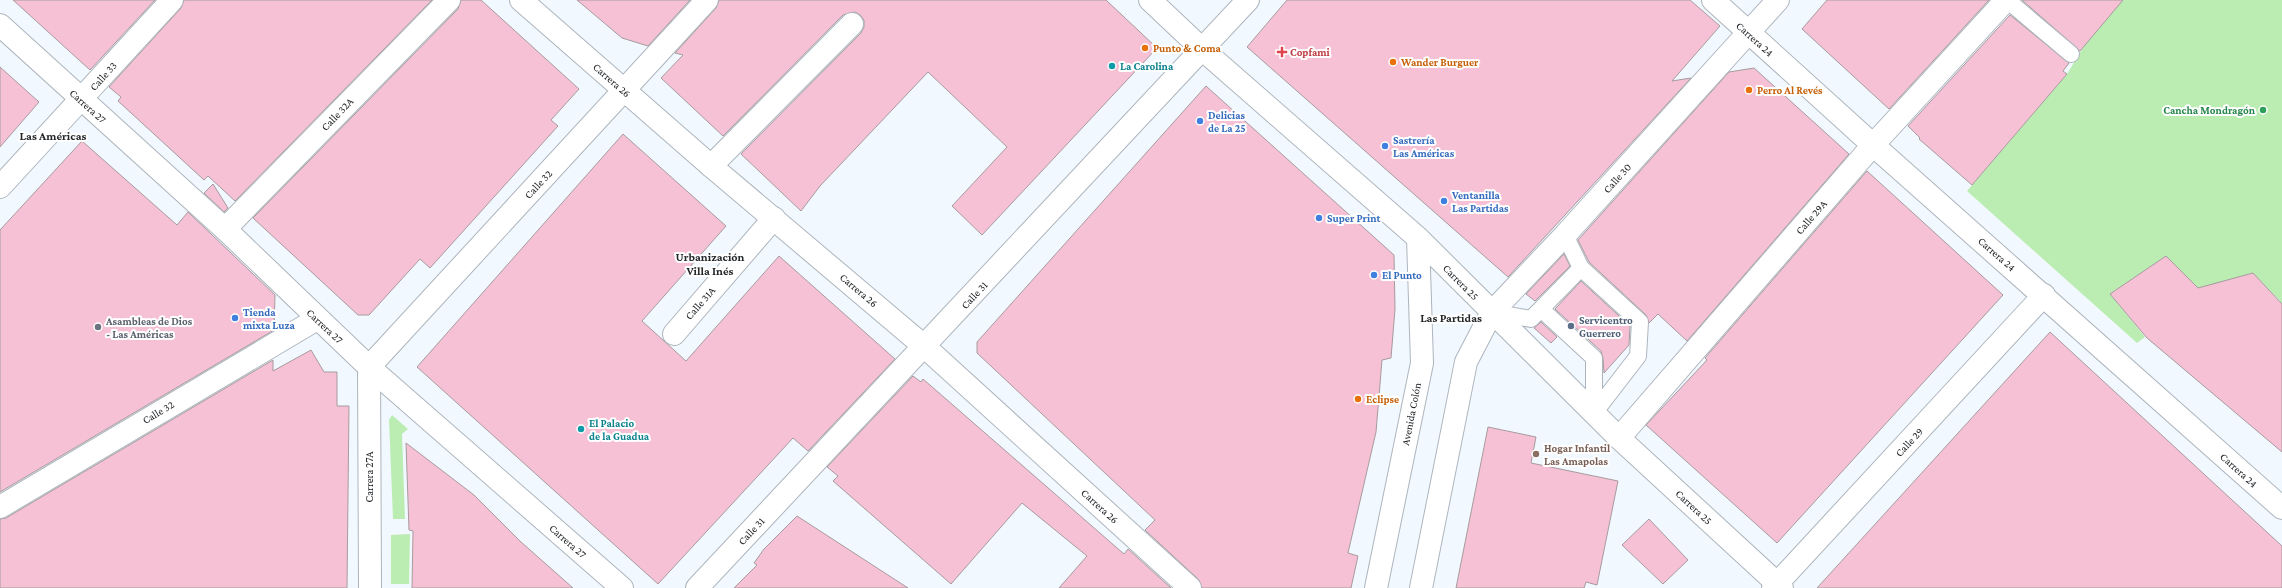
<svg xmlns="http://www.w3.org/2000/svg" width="2282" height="588" viewBox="0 0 2282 588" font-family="'Crimson Pro',serif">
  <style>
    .green { fill: #bbedb3 }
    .building { fill: #f6c1d4; stroke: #a69b9e }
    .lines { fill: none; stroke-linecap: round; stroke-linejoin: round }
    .lane-casing { stroke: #adb5bc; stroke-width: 18 }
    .street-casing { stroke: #adb5bc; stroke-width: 24 }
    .secondary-casing { stroke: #adb5bc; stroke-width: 24 }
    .lane { stroke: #fff; stroke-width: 16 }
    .street { stroke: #fff; stroke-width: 22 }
    .secondary { stroke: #fff; stroke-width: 22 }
    .food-dot { fill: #e8710a; stroke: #fff; stroke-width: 1.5 }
    .health-dot { fill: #e0444e; stroke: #fff; stroke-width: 1.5 }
    .culture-dot { fill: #0f9aa8; stroke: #fff; stroke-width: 1.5 }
    .leisure-dot { fill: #2e9e5b; stroke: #fff; stroke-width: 1.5 }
    .shop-dot { fill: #3f7fe0; stroke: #fff; stroke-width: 1.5 }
    .service-dot { fill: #5c6f8a; stroke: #fff; stroke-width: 1.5 }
    .worship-dot { fill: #6b7280; stroke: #fff; stroke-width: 1.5 }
    .education-dot { fill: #8d6e63; stroke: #fff; stroke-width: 1.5 }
    .labels { text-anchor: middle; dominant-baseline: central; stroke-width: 4; stroke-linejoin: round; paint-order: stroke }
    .street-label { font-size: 11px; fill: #24272a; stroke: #fff }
    .food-label { font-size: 11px; font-weight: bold; fill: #c56008; stroke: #fff; text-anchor: start }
    .health-label { font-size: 11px; font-weight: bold; fill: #be3a42; stroke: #fff; text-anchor: start }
    .culture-label { font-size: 11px; font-weight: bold; fill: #0d838f; stroke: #fff; text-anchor: start }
    .leisure-label { font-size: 11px; font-weight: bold; fill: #27864d; stroke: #fff; text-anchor: end }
    .shop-label { font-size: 11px; font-weight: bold; fill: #366cbe; stroke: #fff; text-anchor: start }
    .service-label { font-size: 11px; font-weight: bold; fill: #4e5e75; stroke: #fff; text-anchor: start }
    .worship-label { font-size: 11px; font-weight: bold; fill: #5b616d; stroke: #fff; text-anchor: start }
    .education-label { font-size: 11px; font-weight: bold; fill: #785e54; stroke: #fff; text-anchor: start }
    .neighbourhood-label { font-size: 12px; font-weight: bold; fill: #24272a; stroke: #fff }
  </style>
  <rect width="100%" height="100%" fill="#f2f8ff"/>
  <path class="green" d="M2122,0H2282V318L2271,316L2280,301L2253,273L2199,289L2166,256L2110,294L2145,337L2137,343L1967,191L2067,74L2084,46Z
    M392,415L408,429L402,434L405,519H393L389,420Z
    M410,534L409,584H391V535Z"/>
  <path class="building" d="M13,0H155L90,70Z
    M184,0H432L235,201L208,176L204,180L118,101L121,97L109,87L181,8Z
    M461,0H481L579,89L551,120L558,126L430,268L420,259L369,315H358L253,218L458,9Z
    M577,0H690L648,46L622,38Z
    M719,0H1106L1157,48L982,235L952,206L1007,147L928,72L820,186L801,211L741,154L861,33L864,27V20L860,15L855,12L843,15L723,136L661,78L683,55L675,53L716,8Z
    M1287,0H1690L1720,26L1672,81L1691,78L1508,277L1247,47Z
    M1827,0H1989L1889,109L1802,29Z
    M2022,0H2123L2080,51Z
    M2010,15L2069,63L2063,71L2067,74L1972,185L1919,139L1920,138L1908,126Z
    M0,67L39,102L0,147Z
    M1754,68L1849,154L1687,341L1658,314L1649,323L1646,315L1589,262L1578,240L1729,72Z
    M1206,86L1394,255L1395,309L1391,358L1382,360L1376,432L1348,553L1358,556L1351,588H1202L1198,579L1145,530L1155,520L977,353V342Z
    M623,134L726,226L642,321L686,361L779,256L895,359L808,451L793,438L658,584L417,367Z
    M82,141L177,225L188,212L275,295L274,330L0,492V230Z
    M1867,171L2003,295L1777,543L1646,425L1707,360L1705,358Z
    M213,184L228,208L224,212L204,193Z
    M1564,254L1570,266L1535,301L1526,294Z
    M2166,256L2198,288L2253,273L2282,304V452L2147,338L2110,294Z
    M1581,281L1630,326L1629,345L1604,373L1603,358L1601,351L1555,309Z
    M1541,322L1557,337L1551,343L1534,328Z
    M2050,332L2282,546V588H1817Z
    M311,350L324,372H337V406H349L347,588H0V519L6,518L273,360V371Z
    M913,376L921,382L923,379L1124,554L1128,549L1171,588H1059L1087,556L1022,503L951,584L833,481L838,476L827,467Z
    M1488,427L1536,437L1531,463L1618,481L1597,585L1586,582L1584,588H1456Z
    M406,443L474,495L521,542L573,588H412L413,531L409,530Z
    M797,516L908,588H734L757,565L754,563L764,549Z
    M1649,519L1688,560L1663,584L1622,545Z"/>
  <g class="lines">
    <g class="lane-casing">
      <path id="lane" d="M2007,0L2071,54
        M1581,268L1640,322L1638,356L1594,413
        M1541,309L1594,358V413
        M1492,312L1531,319L1581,268L1565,235"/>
    </g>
    <g class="street-casing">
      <path id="street" d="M1748,33L1778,0
        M711,166L852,24
        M0,187L172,0
        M225,229L449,0
        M674,334L774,218
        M369,367L707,0
        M1619,438L1873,145L2006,0
        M0,507L317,319
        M697,588L1248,0
        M1773,588L2044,295"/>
    </g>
    <g class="secondary-casing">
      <path id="secondary" d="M521,0L711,166L925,347L1190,588
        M1150,0L1203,50L1418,238L1619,438L1782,588
        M1713,0L1873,145L2282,508
        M0,25L225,229L369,367L622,588
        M369,367L370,588
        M1376,588L1422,363L1418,238
        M1421,588L1466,362L1492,312L1565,235L1748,33"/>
    </g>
    <use href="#lane" class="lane"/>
    <use href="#street" class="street"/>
    <use href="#secondary" class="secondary"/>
  </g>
  <g class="food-dot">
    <circle cx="1145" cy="48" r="4"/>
    <circle cx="1393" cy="62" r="4"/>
    <circle cx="1749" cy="90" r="4"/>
    <circle cx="1358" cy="399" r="4"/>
  </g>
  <path class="health-dot" d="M1280 46h4v4h4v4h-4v4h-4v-4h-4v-4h4z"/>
  <g class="culture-dot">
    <circle cx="1112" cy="66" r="4"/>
    <circle cx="581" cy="429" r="4"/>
  </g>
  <circle class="leisure-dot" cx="2263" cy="110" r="4"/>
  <g class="shop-dot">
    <circle cx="1200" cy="121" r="4"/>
    <circle cx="1385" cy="146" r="4"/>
    <circle cx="1444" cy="201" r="4"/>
    <circle cx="1319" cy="218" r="4"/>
    <circle cx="1374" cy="275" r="4"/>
    <circle cx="235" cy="318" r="4"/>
  </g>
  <circle class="service-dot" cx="1571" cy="326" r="4"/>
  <circle class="worship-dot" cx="98" cy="327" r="4"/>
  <circle class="education-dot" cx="1536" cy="454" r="4"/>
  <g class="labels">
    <g class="street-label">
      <text transform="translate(1755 39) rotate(42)">Carrera 24</text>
      <text transform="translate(103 76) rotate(-48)">Calle 33</text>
      <text transform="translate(612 80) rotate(41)">Carrera 26</text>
      <text transform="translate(88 106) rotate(42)">Carrera 27</text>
      <text transform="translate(337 114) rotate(-46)">Calle 32A</text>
      <text transform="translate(1617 178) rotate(-48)">Calle 30</text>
      <text transform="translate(538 184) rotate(-47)">Calle 32</text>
      <text transform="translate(1811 217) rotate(-49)">Calle 29A</text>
      <text transform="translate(1997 254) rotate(41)">Carrera 24</text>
      <text transform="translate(1461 282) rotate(45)">Carrera 25</text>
      <text transform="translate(859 290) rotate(40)">Carrera 26</text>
      <text transform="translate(974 295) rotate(-47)">Calle 31</text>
      <text transform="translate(700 303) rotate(-49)">Calle 31A</text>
      <text transform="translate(325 326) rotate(43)">Carrera 27</text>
      <text transform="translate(158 412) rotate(-31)">Calle 32</text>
      <text transform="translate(1411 414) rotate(-79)">Avenida Colón</text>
      <text transform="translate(1909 442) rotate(-47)">Calle 29</text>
      <text transform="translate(2239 470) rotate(42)">Carrera 24</text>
      <text transform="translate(369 477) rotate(-90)">Carrera 27A</text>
      <text transform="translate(1100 506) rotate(42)">Carrera 26</text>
      <text transform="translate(1694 507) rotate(43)">Carrera 25</text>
      <text transform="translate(751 531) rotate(-47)">Calle 31</text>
      <text transform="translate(568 541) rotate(41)">Carrera 27</text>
    </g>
    <g class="food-label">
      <text x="1153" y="48">Punto &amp; Coma</text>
      <text x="1401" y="62">Wander Burguer</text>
      <text x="1757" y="90">Perro Al Revés</text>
      <text x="1366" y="399">Eclipse</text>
    </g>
    <g class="health-label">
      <text x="1290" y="52">Copfami</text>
    </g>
    <g class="culture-label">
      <text x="1120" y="66">La Carolina</text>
      <text x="589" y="423">El Palacio<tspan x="589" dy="13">de la Guadua</tspan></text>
    </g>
    <g class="leisure-label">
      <text x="2255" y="110">Cancha Mondragón</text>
    </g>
    <g class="shop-label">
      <text x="1208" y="115">Delicias<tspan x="1208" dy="13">de La 25</tspan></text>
      <text x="1393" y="140">Sastrería<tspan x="1393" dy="13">Las Américas</tspan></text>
      <text x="1452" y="195">Ventanilla<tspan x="1452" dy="13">Las Partidas</tspan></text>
      <text x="1327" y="218">Super Print</text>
      <text x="1382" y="275">El Punto</text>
      <text x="243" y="312">Tienda<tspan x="243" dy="13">mixta Luza</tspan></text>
    </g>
    <g class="service-label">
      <text x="1579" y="320">Servicentro<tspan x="1579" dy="13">Guerrero</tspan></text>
    </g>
    <g class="worship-label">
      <text x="106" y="321">Asambleas de Dios<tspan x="106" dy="13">- Las Américas</tspan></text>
    </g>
    <g class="education-label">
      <text x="1544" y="448">Hogar Infantil<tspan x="1544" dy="13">Las Amapolas</tspan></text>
    </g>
    <g class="neighbourhood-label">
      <text x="53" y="136">Las Américas</text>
      <text x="710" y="257">Urbanización<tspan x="710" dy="14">Villa Inés</tspan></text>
      <text x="1451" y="318">Las Partidas</text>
    </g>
  </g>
</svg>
